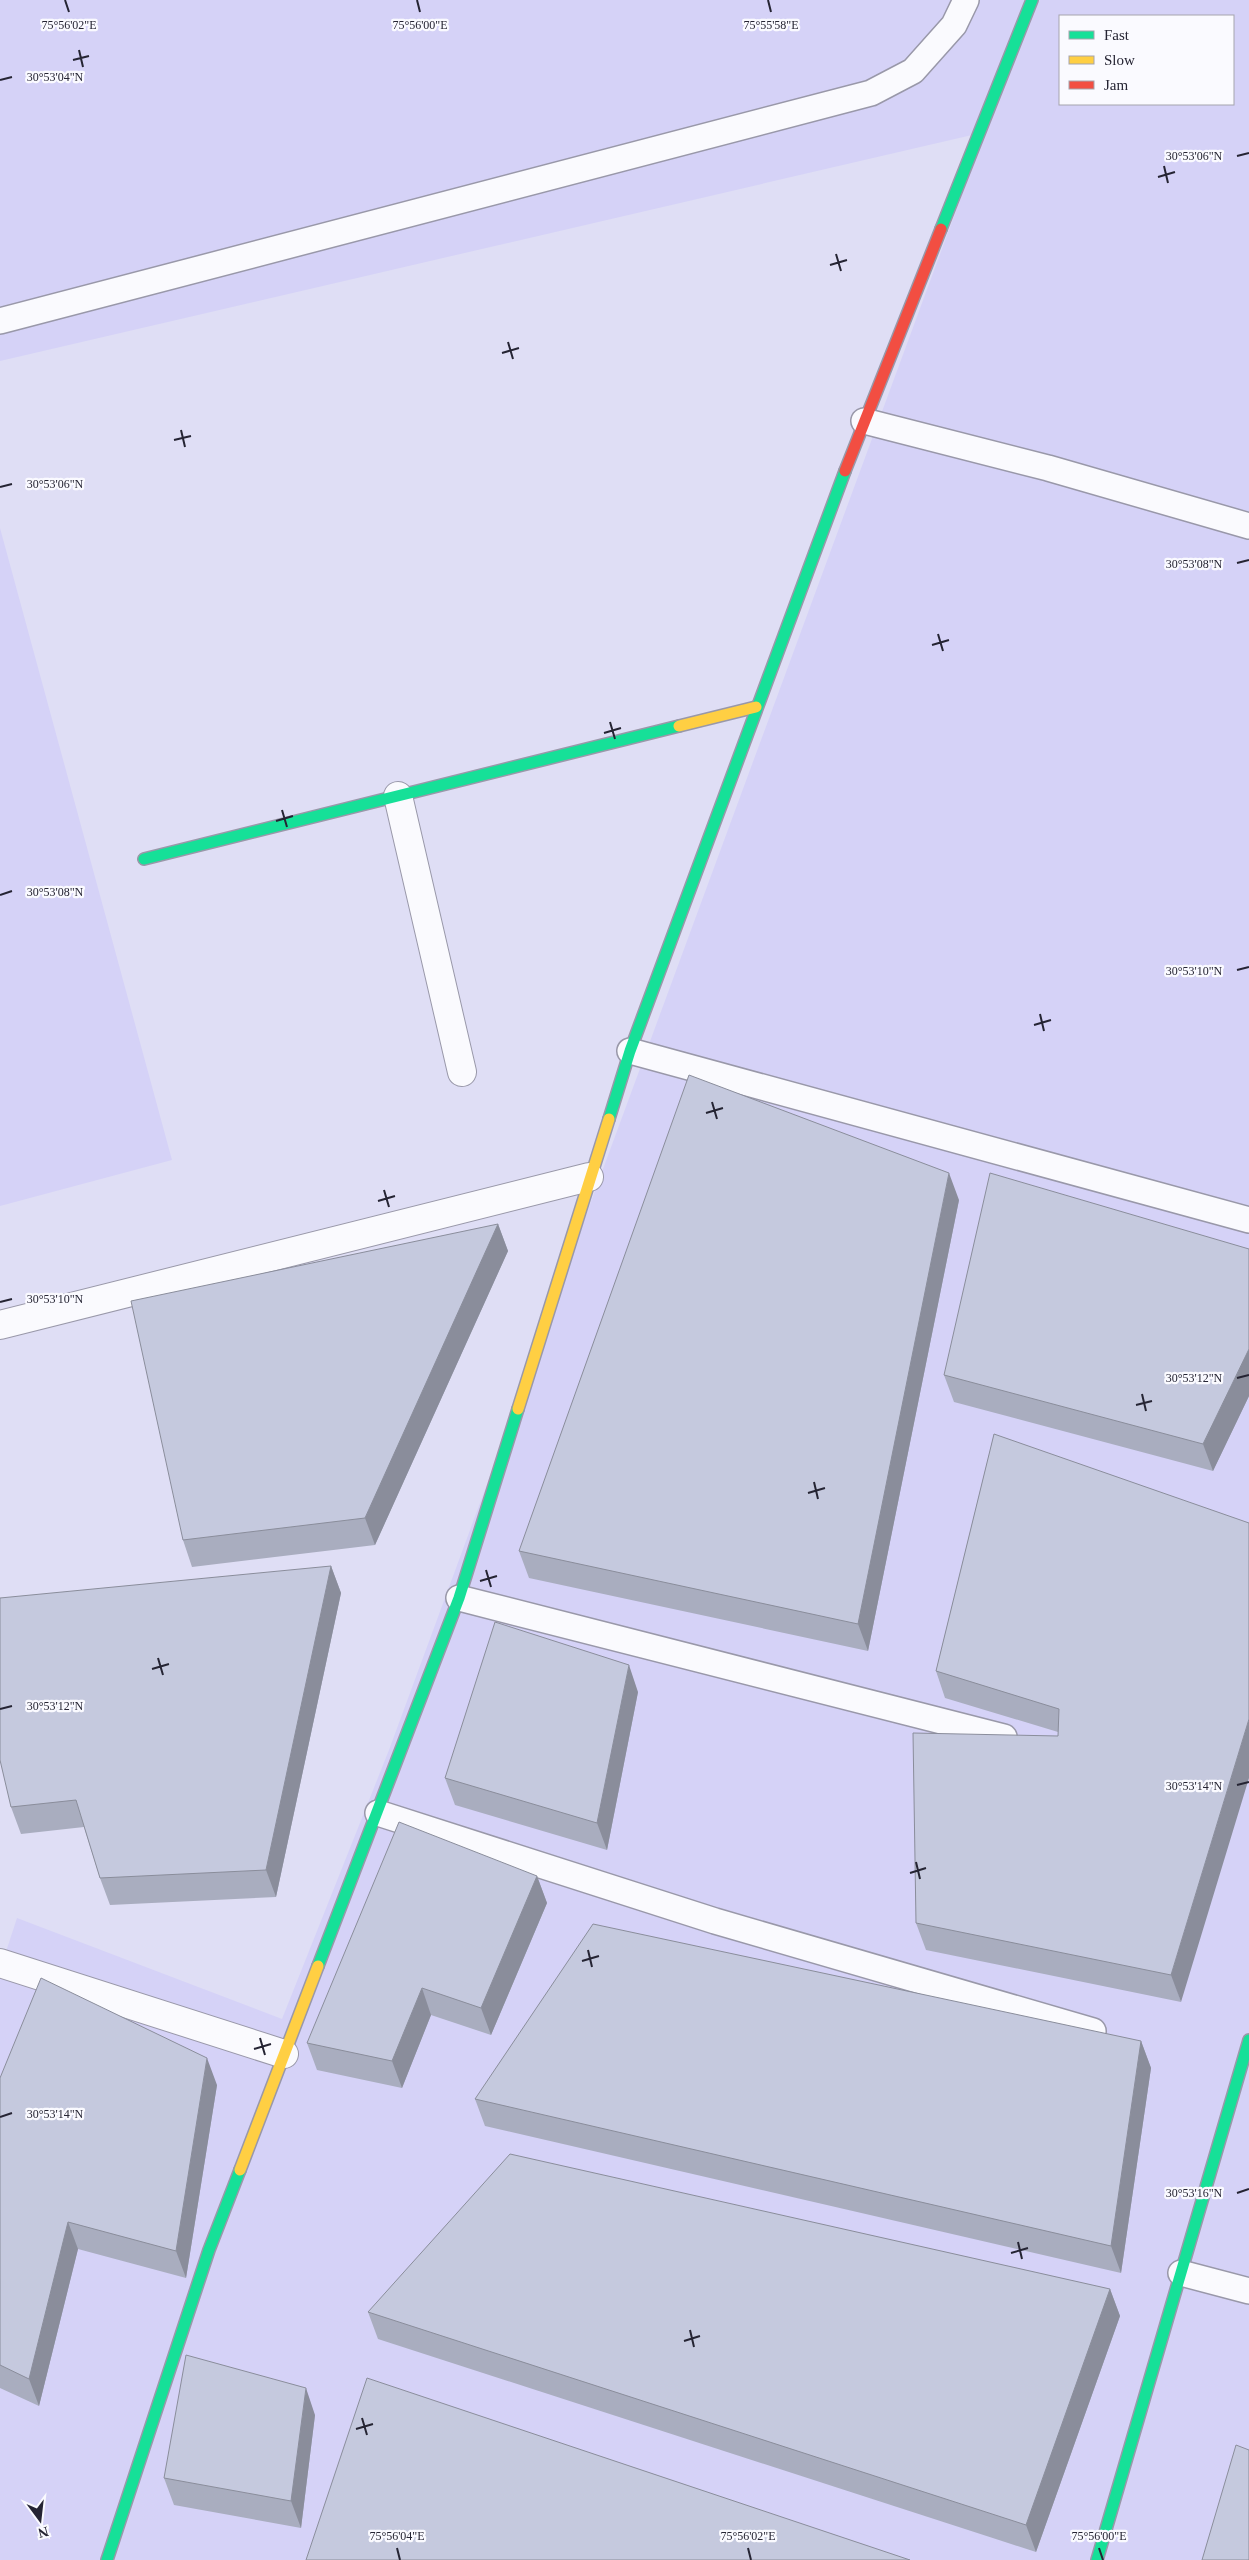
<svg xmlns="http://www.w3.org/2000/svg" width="1249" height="2560" viewBox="0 0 1249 2560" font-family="'Times New Roman',serif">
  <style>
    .built { fill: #d5d2f7; fill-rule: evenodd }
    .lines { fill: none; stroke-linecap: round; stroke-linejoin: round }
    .lane-casing { stroke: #9998a9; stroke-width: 28 }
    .street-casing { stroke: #9998a9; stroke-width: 30 }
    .fast-casing { stroke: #9998a9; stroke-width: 14 }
    .slow-casing { stroke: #9998a9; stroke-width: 14 }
    .jam-casing { stroke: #9998a9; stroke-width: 14 }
    .lane { stroke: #fafafe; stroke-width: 25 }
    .street { stroke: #fafafe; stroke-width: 28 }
    .fast { stroke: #16e098; stroke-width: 11 }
    .slow { stroke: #ffcf43; stroke-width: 11 }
    .jam { stroke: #f24e42; stroke-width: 11 }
    .wall { fill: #a9adbf }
    .shaded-wall { fill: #8a8d9b }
    .building { fill: #c5c9de; stroke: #8a8d9b }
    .ticks { fill: none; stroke: #252433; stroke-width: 2 }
    .ticks-label { font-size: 12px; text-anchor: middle; fill: #252433; stroke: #fafaff; stroke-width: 4.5; stroke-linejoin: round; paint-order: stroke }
  </style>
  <rect width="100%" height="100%" fill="#dfdef5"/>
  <path class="built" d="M0,0H1249V2560H0V1970L17,1918L282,2019L389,1750L985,132L0,361ZM1060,16H1233V104H1060Z
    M0,528L172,1160L0,1206Z"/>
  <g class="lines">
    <g class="lane-casing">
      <path id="lane" d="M0,321L871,93L913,71L954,25L966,0
        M864,421L1048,468L1249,526
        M630,1051L1249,1220
        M459,1598L1004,1737
        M378,1813L715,1921L1093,2031
        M1181,2273L1249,2291"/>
    </g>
    <g class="street-casing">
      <path id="street" d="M398,796L462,1072
        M0,1325L589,1177
        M0,1963L284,2054"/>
    </g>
    <g class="fast-casing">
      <path id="fast" d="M941,229L1032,0
        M144,859L679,726
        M609,1119L630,1051L845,471
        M318,1966L459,1598L518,1409
        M107,2560L209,2250L240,2170
        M1097,2560L1249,2040"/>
    </g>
    <g class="slow-casing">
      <path id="slow" d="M679,726L756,707
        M518,1409L609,1119
        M240,2170L318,1966"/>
    </g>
    <g class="jam-casing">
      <path id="jam" d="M845,471L941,229"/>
    </g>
    <use href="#lane" class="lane"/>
    <use href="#street" class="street"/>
    <use href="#fast" class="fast"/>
    <use href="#slow" class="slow"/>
    <use href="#jam" class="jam"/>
  </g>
  <path class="wall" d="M959,1200L868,1651L529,1578L519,1551Z
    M498,1224L508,1251L375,1545L192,1567L183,1540Z
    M1249,1249V1396L1213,1471L954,1402L944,1375Z
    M994,1434L1181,2002L926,1950L916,1923L1058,1736V1732L945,1698L936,1671Z
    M331,1566L341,1593L276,1897L110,1905L100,1878L84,1827L21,1834L11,1807Z
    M638,1692L607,1850L455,1805L445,1778Z
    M537,1876L547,1903L491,2035L431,2015L402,2088L317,2070L307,2043Z
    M1141,2041L1151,2068L1121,2273L485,2126L475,2099Z
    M0,2078L217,2085L186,2278L78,2249L39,2406L0,2388Z
    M1110,2289L1120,2316L1036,2552L378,2339L368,2312Z
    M315,2415L301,2528L174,2505L164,2478Z"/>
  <path class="shaded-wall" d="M949,1173L959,1200L868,1651L858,1624Z
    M498,1224L508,1251L375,1545L365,1518Z
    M1249,1349V1396L1213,1471L1203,1444Z
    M331,1566L341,1593L276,1897L266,1870Z
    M629,1665L638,1692L607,1850L597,1823Z
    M1249,1719V1778L1181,2002L1171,1975Z
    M537,1876L547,1903L491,2035L481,2008Z
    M422,1988L431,2015L402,2088L392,2061Z
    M1141,2041L1151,2068L1121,2273L1111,2246Z
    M207,2058L217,2085L186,2278L176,2251Z
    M68,2222L78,2249L39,2406L29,2379Z
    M1110,2289L1120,2316L1036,2552L1026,2525Z
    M306,2388L315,2415L301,2528L291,2501Z"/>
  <path class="building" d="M689,1075L949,1173L858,1624L519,1551Z
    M990,1173L1249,1249V1349L1203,1444L944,1375Z
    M498,1224L365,1518L183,1540L131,1301Z
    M994,1434L1249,1523V1719L1171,1975L916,1923L913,1733L1058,1736L1059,1709L936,1671Z
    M331,1566L266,1870L100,1878L76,1800L11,1807L0,1760V1598Z
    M495,1622L629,1665L597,1823L445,1778Z
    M399,1822L537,1876L481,2008L422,1988L392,2061L307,2043Z
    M593,1924L1141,2041L1111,2246L475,2099Z
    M41,1978L207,2058L176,2251L68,2222L29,2379L0,2365V2078Z
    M510,2154L1110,2289L1026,2525L368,2312Z
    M186,2355L306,2388L291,2501L164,2478Z
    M367,2378L910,2560H306Z
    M1236,2445L1249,2450V2560H1202Z"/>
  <path class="ticks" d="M65,0L69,12M417,0L420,12M768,0L771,12M79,50L83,67M73,60L89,56M0,80L12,77M1237,156L1249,153M1164,166L1168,183M1158,177L1175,172M836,254L841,271M830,265L847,260M508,342L513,359M502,353L519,348M181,430L185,447M174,440L191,436M0,487L12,484M1237,563L1249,560M938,634L943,651M932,645L949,640M610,722L615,739M604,733L621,728M282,810L287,827M276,821L293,816M0,895L12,891M1237,970L1249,967M1040,1014L1044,1031M1034,1025L1051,1020M712,1102L717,1119M706,1113L723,1108M384,1190L389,1207M378,1201L395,1196M0,1302L12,1299M1237,1378L1249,1375M1142,1394L1146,1411M1136,1405L1152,1401M814,1482L818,1499M808,1493L825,1488M486,1570L491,1587M480,1581L497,1576M158,1658L163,1675M152,1669L169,1664M0,1709L12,1706M1237,1785L1249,1782M916,1862L920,1879M910,1873L926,1868M588,1950L592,1967M582,1961L599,1956M260,2038L265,2055M254,2049L271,2044M0,2117L12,2113M1237,2193L1249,2189M1018,2242L1022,2259M1011,2253L1028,2248M690,2330L694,2347M684,2341L700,2336M362,2418L367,2435M356,2429L373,2424M397,2548L400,2560M748,2548L751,2560M1099,2548L1103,2560"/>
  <g class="ticks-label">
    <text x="69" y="29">75°56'02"E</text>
    <text x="420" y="29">75°56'00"E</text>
    <text x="771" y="29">75°55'58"E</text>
    <text x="55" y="81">30°53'04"N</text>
    <text x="1194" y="160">30°53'06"N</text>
    <text x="55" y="488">30°53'06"N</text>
    <text x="1194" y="568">30°53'08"N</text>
    <text x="55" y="896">30°53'08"N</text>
    <text x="1194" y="975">30°53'10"N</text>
    <text x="55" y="1303">30°53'10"N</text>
    <text x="1194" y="1382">30°53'12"N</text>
    <text x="55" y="1710">30°53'12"N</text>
    <text x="1194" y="1790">30°53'14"N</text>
    <text x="55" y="2118">30°53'14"N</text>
    <text x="1194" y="2197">30°53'16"N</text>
    <text x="397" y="2540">75°56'04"E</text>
    <text x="748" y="2540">75°56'02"E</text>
    <text x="1099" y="2540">75°56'00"E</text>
  </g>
  <rect x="1059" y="15" width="175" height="90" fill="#fafaff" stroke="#a5a4ad"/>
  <rect x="1069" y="31" width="25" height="8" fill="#16e098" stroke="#a5a4ad"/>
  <text x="1104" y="40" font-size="15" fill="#252433">Fast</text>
  <rect x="1069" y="56" width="25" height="8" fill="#ffcf43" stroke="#a5a4ad"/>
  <text x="1104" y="65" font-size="15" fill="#252433">Slow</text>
  <rect x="1069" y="81" width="25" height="8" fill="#f24e42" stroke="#a5a4ad"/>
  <text x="1104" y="90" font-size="15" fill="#252433">Jam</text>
  <g transform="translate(40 2520) rotate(165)" stroke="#fafaff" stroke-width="4" paint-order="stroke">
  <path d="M0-4L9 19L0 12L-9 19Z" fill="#252433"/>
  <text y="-8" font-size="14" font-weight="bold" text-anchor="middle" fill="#252433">N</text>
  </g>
</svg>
